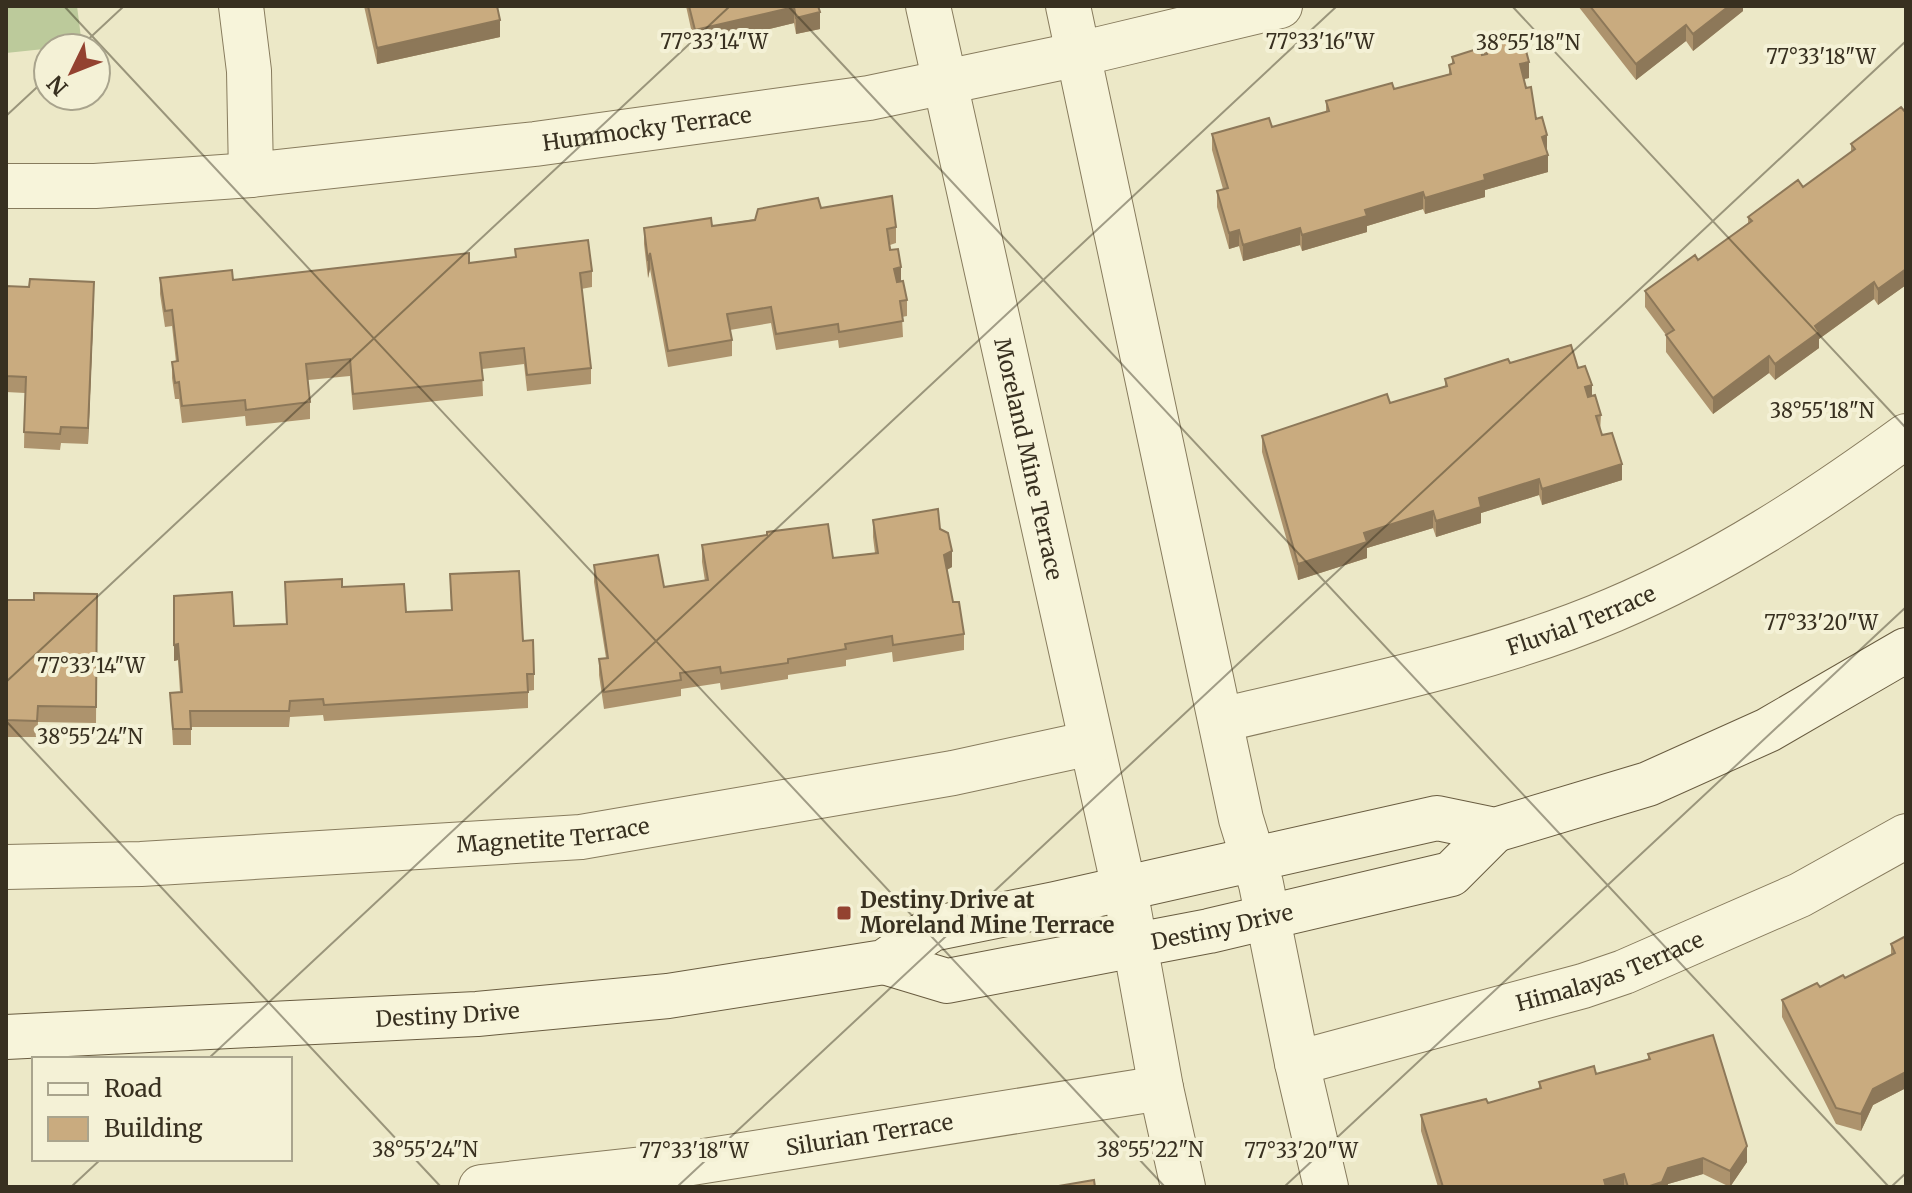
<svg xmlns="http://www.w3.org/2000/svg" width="1912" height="1193" viewBox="0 0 1912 1193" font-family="Merriweather,serif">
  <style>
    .green { fill: #bcca9b }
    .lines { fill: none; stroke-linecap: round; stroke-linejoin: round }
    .street-casing { stroke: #877b5d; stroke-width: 46 }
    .secondary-casing { stroke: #695c40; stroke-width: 46 }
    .street { stroke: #f7f4da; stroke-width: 44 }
    .secondary { stroke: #f7f4da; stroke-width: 44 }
    .wall { fill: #ad936d }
    .shaded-wall { fill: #8d7859 }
    .building { fill: #c9ab7f; stroke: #8d7859; stroke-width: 2 }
    .ticks { fill: none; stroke: #383020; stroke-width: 2; stroke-opacity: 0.45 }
    .poi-dot { fill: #934230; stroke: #f4f1d6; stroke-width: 3 }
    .labels { text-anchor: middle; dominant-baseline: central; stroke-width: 8; stroke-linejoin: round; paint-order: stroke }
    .street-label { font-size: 22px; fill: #383020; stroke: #f4f1d6 }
    .poi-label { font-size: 22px; font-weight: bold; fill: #383020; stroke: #f4f1d6; text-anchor: start }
    .ticks-label { font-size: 20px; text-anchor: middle; fill: #383020; stroke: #f4f1d6; stroke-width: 8; stroke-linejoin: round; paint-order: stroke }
  </style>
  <rect width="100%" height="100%" fill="#ece8c7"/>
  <path class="green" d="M6,6H77L82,45L6,53Z"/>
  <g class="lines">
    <g class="street-casing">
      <g id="street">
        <path d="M241,6L249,71L251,175"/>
        <path id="s1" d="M928,6L1129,911L1161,1088L1183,1187"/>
        <path d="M1068,6L1241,819L1261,884L1297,1063L1326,1187"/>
        <path id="s2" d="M6,186H95L251,175L535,144L869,98L1079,54L1280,6"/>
        <path id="s3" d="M1221,720C1350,689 1491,662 1613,610C1719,565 1814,503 1906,436"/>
        <path id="s4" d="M6,867L141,864L581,837L953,773L1091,743"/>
        <path id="s5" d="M1297,1063L1583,986L1624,972L1800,895L1906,836"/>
        <path id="s6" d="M481,1187L679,1165L1161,1088"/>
      </g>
    </g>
    <g class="secondary-casing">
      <g id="secondary">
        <path id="s7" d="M884,962L947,981L1209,931L1451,874L1495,830"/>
        <path id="s8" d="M6,1037L477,1014L668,996L884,962L932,929L1055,904L1437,818L1495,830L1648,784L1768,730L1906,650"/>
      </g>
    </g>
    <use href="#street" class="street"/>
    <use href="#secondary" class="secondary"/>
  </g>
  <path class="wall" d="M364,6H497L500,37L377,64Z
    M686,6H818L820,29L796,34L794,23L695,47Z
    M1578,6H1743V11L1693,51L1686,41L1636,80Z
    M1484,41L1529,78L1524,79L1547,152L1548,172L1485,190V197L1425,214L1423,209L1367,226V232L1302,251L1300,245L1243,261L1239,246L1229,249L1217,207V191L1223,189L1212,150V134L1272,127L1326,112V101L1394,89L1449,74V65L1452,64V57L1484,55Z
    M1906,113V285L1878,305L1874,299L1819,339V348L1775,380L1769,373L1713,414L1666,352V335L1645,307V291L1698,260L1748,223V217L1803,187L1851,152V144Z
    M821,208L896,227V243L890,245L907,300V316L902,317L903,337L839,348L838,340L776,350L771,323L730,330L732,340V356L668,367L650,269L648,278L644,244V228L712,226Z
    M515,249L592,271V287L581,289L591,368V384L527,391L524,364L482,369L483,396L353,410L350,376L308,380L310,402V419L246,426L245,416L182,423L179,399H175L172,378V362H176L172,326L165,327L160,294V278L233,280L469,263L515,257Z
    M6,286L94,298L88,444L61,443L60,450L24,448L25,393L6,392Z
    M1510,363L1578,368L1601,415L1600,432L1622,480L1542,505L1539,495L1481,513V523L1436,537L1433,528L1367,548V558L1298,580L1262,452V436L1390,403L1445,387V379Z
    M873,520L940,529L952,567L947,570L953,602L964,634V650L893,662L892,652L846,660V666L788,675V679L721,690L720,683L681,689V696L604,709L599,675V659L606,658L594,582V565L664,587L705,581L702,562V545L833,558L875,553L873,537Z
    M450,574L523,641L534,674V690L528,691V708L324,721L323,715L290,717L289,727H191V745H173L170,693L180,692L178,660L174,661V596L234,626L286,624L285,582L342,587L406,612L451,610Z
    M97,594L96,723L38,722L37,737H6V600H34Z
    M1906,936V1088L1873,1105L1861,1131L1836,1124L1782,1017V1000L1845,978L1891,955V944Z
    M1648,1054L1747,1162L1730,1187L1703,1174L1668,1184L1667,1187H1438L1421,1131V1115L1488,1103L1539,1088V1082L1596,1074L1648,1059Z"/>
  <path class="shaded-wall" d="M1729,6H1743V11L1693,51V34Z
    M794,7V23L695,47V30Z
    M820,12V29L796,34V18Z
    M500,20V37L377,64V48Z
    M1686,25V41L1636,80V64Z
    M1529,62V78L1520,80V64Z
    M1547,135V152L1542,153V137Z
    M1548,155V172L1485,190V197L1425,214V198L1484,175Z
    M1423,192V209L1367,226V232L1302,251V235L1365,210Z
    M1300,228V245L1243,261V245Z
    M1239,230V246L1229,249V233Z
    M650,253V269L648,278V261Z
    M901,267V284L894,286V269Z
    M1906,269V285L1878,305V289Z
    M94,282V298L88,444V428Z
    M1874,282V299L1819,339V348L1775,380V364L1815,326Z
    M1769,356V373L1713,414V398Z
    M1592,385V401L1585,404V387Z
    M1622,464V480L1542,505V489Z
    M1539,479V495L1481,513V523L1436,537V521L1479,498Z
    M1433,511V528L1367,548V558L1298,580V564L1364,533Z
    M952,551V567L944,571V555Z
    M178,644V660L174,661V645Z
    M1906,1072V1088L1873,1105L1861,1131V1114L1873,1089Z
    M1747,1146V1162L1730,1187V1171Z
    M1703,1158V1174L1668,1184L1667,1187H1647L1668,1168Z
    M1624,1174V1187H1604V1180Z"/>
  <path class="building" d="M368,6H497L500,20L377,48Z
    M689,6H818L820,12L796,18L794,7L695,30Z
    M1590,6H1729L1693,34L1686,25L1636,64Z
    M1521,32L1529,62L1520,64L1526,88L1531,87L1536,119L1542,117L1547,135L1542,137L1548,155L1484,175L1485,180L1425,198L1423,192L1365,210L1367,216L1302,235L1300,228L1243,245L1239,230L1229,233L1217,191L1228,188L1212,134L1269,118L1272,127L1329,111L1326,101L1392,83L1394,89L1451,74L1449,65L1454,63L1452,57L1480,48L1482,55L1487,54L1484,41Z
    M1901,107L1906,113V269L1878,289L1874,282L1815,326L1819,332L1775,364L1769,356L1713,398L1666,335L1674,330L1645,291L1695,255L1698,260L1752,221L1748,217L1798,180L1803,187L1855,149L1851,144Z
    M892,196L896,227L887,229L890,250L898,249L901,267L894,269L897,282L903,281L907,300L900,301L903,321L839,332L838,324L776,334L771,307L727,314L732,340L668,351L650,253L648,261L644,228L711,218L712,226L755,220L758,209L818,198L821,208Z
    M588,240L592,271L580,273L591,368L527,375L524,348L480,353L483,380L353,394L350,359L306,364L310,402L246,410L245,400L182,406L179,382L175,383L172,362L178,361L172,310L165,311L160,278L232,270L233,280L469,253V263L516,257L515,249Z
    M30,279L94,282L88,428L61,427L60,434L24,432L26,377L6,376V286L29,287Z
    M1571,345L1578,368L1585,366L1592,385L1585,387L1588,397L1595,395L1601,415L1596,416L1602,435L1612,433L1622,464L1542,489L1539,479L1479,498L1481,507L1436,521L1433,511L1364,533L1367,542L1298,564L1262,436L1387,394L1390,403L1447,386L1445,379L1508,359L1510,363Z
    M938,509L940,529L948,533L952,551L944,555L953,602H959L964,634L893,645L892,636L845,644L846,649L788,659V663L721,673L720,667L680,673L681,680L604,692L599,659L608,658L594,565L658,555L664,587L708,580L702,545L767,535V532L828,524L833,558L878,553L873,520Z
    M519,571L523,641L533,640L534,674H527L528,692L324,705L323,699L290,701L289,711H190L191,729H173L170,693L182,692L178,644L174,645V596L232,592L234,626L287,624L285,582L342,579V587L404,584L406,612L452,610L450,574Z
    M34,593L97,594L96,707L38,706L37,721L6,720V600H34Z
    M1906,936V1072L1873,1089L1861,1114L1836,1108L1782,1000L1817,983L1820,987L1843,975L1845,978L1895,953L1891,944Z
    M1713,1035L1747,1146L1730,1171L1703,1158L1668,1168L1662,1182L1647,1187H1628L1624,1174L1604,1180L1606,1187H1443L1421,1115L1486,1099L1488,1103L1541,1088L1539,1082L1594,1066L1596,1074L1650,1059L1648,1054Z
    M1094,1180L1095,1187H1058V1186Z"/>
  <path class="ticks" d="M64,6L1165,1187M788,6L1889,1187M1512,6L1906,428M79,48L124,6M6,116L48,77M6,682L730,6M6,721L441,1187M208,1059L1337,6M71,1187L101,1159M677,1187L1906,41M1284,1187L1906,607M1891,1187L1906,1173"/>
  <rect class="poi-dot" x="836" y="905" width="16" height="16" rx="4"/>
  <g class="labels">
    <g class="street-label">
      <text stroke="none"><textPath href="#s2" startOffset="644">Hummocky Terrace</textPath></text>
      <text stroke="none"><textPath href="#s1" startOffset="464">Moreland Mine Terrace</textPath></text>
      <text stroke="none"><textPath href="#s3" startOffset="374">Fluvial Terrace</textPath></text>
      <text stroke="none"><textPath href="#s4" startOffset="548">Magnetite Terrace</textPath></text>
      <text stroke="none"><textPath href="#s7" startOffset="346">Destiny Drive</textPath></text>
      <text stroke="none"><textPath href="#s5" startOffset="326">Himalayas Terrace</textPath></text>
      <text stroke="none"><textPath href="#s8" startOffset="442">Destiny Drive</textPath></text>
      <text stroke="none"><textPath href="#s6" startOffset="392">Silurian Terrace</textPath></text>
    </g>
    <g class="poi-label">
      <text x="860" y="900">Destiny Drive at<tspan x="860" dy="25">Moreland Mine Terrace</tspan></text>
    </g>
  </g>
  <g class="ticks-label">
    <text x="714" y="49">77°33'14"W</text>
    <text x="1320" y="49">77°33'16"W</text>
    <text x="1528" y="50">38°55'18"N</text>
    <text x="1821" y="64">77°33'18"W</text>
    <text x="1822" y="418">38°55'18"N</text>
    <text x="1821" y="630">77°33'20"W</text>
    <text x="91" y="673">77°33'14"W</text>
    <text x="90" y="744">38°55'24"N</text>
    <text x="425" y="1157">38°55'24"N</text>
    <text x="1150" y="1157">38°55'22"N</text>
    <text x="694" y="1158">77°33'18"W</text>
    <text x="1301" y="1158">77°33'20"W</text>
  </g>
  <rect width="1912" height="1193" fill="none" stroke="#383020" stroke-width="16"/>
  <rect x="32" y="1057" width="260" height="104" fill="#f4f1d6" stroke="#a9a48d" stroke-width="2"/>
  <rect x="48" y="1083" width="40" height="12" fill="#f7f4da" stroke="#a9a48d" stroke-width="2"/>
  <text x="104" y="1097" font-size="24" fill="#383020">Road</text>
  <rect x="48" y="1117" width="40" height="24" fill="#c9ab7f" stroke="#a9a48d" stroke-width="2"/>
  <text x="104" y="1137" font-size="24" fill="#383020">Building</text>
  <g transform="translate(72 72) rotate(227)"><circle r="38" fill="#f4f1d6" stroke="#a9a48d" stroke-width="2"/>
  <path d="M0-6L14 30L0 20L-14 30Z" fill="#934230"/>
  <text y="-12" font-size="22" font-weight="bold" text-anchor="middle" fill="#383020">N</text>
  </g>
</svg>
